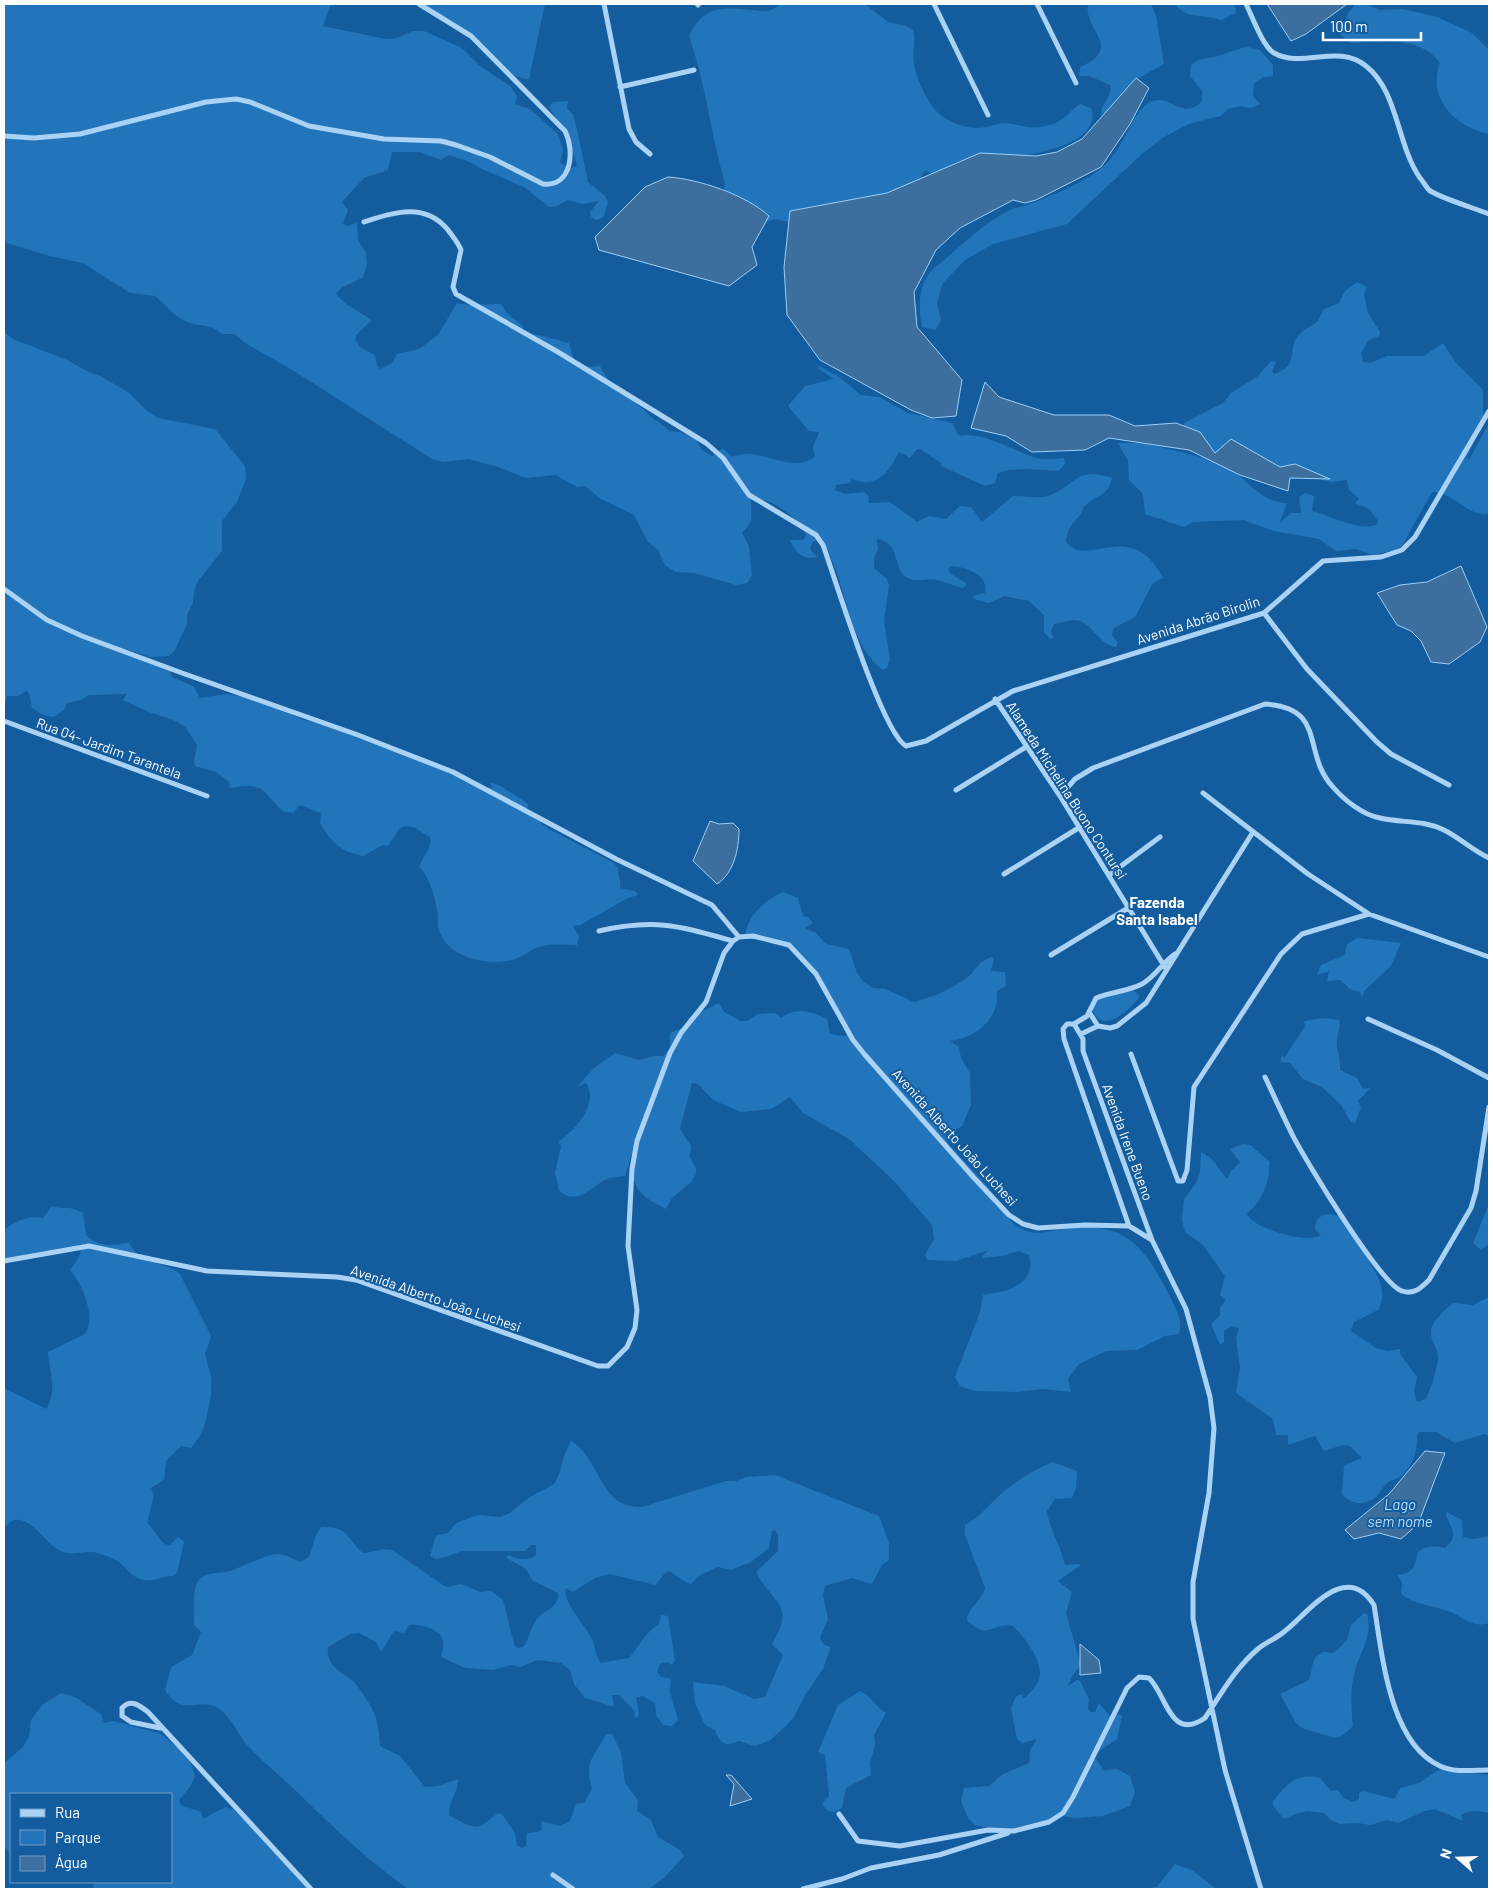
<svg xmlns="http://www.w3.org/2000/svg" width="1493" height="1893" viewBox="0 0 1493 1893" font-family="Barlow,sans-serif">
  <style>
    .green { fill: #2275bb; fill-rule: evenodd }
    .water { fill: #3c6f9e; stroke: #9ccff7 }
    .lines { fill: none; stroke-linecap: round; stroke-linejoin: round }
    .minor { stroke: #aad2f4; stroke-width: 5 }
    .labels { text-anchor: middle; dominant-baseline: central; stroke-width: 4; stroke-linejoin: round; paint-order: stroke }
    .street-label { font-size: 14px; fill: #fff; stroke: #135c9e }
    .neighbourhood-label { font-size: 15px; font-weight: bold; fill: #fff; stroke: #135c9e }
    .water-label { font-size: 15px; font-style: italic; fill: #b7dcfa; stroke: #135c9e }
  </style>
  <rect width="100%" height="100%" fill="#135c9e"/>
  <path class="green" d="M4,4H331L323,26L386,39L397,38L413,31H424L462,48L479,65L510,86L517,96L515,104L530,109L558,134L563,150L560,162L570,169L577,165L569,139L549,107L553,102L568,101L567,108L573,115L577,129L588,182L605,196L608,202L604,217L596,220L591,217L590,212L599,201L582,204L568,200L557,206L549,207L524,187L482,169L470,162L449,155L441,160L420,152H392L388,170L364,178L342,202L348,210L343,224L347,226L357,223L358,240L366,253L367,266L362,278L341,288L336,294L346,304L372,320L357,334L355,339L361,348L375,355L377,365L380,369L391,364L397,354L419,349L438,335L457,303L468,305L501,304L507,313L523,326V333L539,335L569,343L574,360L586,367L600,366C613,391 622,392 642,408C646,411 649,416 654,419C660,423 664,425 669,431L680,432L696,439L701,449L712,456L723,448L732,457C738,455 745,453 751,454C775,457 793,471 815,457L813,447L819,432L809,431L788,406L805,386L834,379L819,369L817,365L838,376L861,395L879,397L908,413L952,423L959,436C985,431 1012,451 1037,458C1045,460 1055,459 1064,458L1065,464L1058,471L1027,469L1008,470L998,473L995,483L985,486L941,466V463L920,449L916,450L910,458L899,452C888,473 877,489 851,479L850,483L836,485L835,490L845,494L864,492L868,495L869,503L890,502L917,522L929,516L946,519L960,506L971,507L982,522L1013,496C1024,496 1038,499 1048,496C1075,487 1076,465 1112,478C1107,498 1098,493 1086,505C1083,507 1082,512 1080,515C1072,524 1067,529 1066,542C1089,570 1130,516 1163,578L1153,583L1135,617L1114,628L1112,635L1118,643L1116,647C1098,645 1092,621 1075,620C1068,620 1061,623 1054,624L1051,631L1053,638L1050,639L1044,632V615L1029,601L1004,596L989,603L974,599L973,596L985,593C989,574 967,568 953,566L948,569L951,574L967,584L963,588C954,586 946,582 937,580C926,577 917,584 906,577C891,565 902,544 877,539L878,549L874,558V568L887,579L889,586L884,621L890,659L887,668L883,670C850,646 848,596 832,561C829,552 827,544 818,539L812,543L810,549L817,557C803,561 795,552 790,540H803L806,535C803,519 767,496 751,498V522L742,533L749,546L752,575L747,583L736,585L694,573L676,572L665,565L658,550L648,542L634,515L601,499L585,486L577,487L555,475L526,478L498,467L468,459L444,462L432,459L294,371L245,343L235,334H222C209,322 200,328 185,321C172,315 166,304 155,296L130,293L83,263L49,256L4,242Z
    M424,4H545L529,79C505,79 493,51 476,38C460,26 437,19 424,4Z
    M782,4H865L888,22L906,26L913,30C916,41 912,53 914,64C916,77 925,96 932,106C944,122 967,131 986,127C993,126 997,123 1005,123C1024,125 1033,131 1053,124C1063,121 1071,110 1080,104L1091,108C1102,139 1048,152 1025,155C1020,156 1015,154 1009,154C995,155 978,157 963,160C954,162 945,170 936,174L925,171L915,186L789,222L775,219L765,222L726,197L724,188L725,184C711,135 706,85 689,36C706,0 730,9 765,11C770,12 777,6 782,4Z
    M1088,4H1151L1156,16L1164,64L1139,78L1117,105L1101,115C1100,104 1113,97 1110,85L1089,76H1079L1080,67C1125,47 1083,31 1088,4Z
    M1175,4H1235L1236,13L1221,20C1203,13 1188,21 1175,4Z
    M1355,5H1367L1380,10L1403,9L1437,17L1472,33L1489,50V134C1455,127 1427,99 1440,63C1419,35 1382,42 1351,43L1340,34L1348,13Z
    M1248,47L1260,50L1273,65V76L1263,77L1254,84L1253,96L1260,104L1250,108L1240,106L1228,109L1221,116L1191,123L1164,137L1143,153L1067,224L993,244L965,260L943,283L937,302L941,321L935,330L922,327C918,307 918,285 933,269C958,250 980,225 1008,211C1015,207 1023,207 1030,204C1051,196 1080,184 1098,171C1125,151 1128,118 1147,104C1168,89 1181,123 1202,101V91L1190,76L1191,65C1204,55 1208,60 1221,55C1231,52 1237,48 1248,47Z
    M1357,282L1367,287L1364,294L1368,313L1380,332L1379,336L1369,340L1361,353L1363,362L1370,363L1387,356H1424L1443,343L1457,364L1483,390V416L1467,458L1469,460L1489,423V513C1471,520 1453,491 1432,492L1402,546L1395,550L1373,555L1356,549L1336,551L1319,539L1273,531L1244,520L1192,522L1184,527L1145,514L1143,494L1129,480L1128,461L1118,443H1145L1212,460L1184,429V423L1223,403L1231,393L1258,376L1271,361L1276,362L1272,371L1274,374C1302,365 1285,348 1300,334C1314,321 1314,330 1324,309L1339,303L1345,291ZM1234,471L1310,477L1332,482L1347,480L1349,490L1359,499L1355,503L1369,509L1378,521L1377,524C1361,533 1329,515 1312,511L1314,496L1305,493L1299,497L1301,513H1291L1280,522L1287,503C1264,503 1251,485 1234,471Z
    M4,332L13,339L67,360L89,372L100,376L128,392L147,411L158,418L215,429L245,466L246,479L237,502L222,521V551L198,581L194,591L193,603L187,615V624L175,650L169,656L150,657L125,649L124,652L150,664L167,665L175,668L177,670L170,672L172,677L193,686L200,698L226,694L244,697L272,705L303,720L324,723L490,788H493L489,782L499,785L527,803L528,806L526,811L547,828L614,863L618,868C617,876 622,880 620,888L635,891L638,895L628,898L580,925L573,926L579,936L577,945C564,945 551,943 539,947C529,950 522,958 512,960C488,966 450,958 440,933C436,925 439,919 437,911C435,895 429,878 419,866L429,848L431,838L414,827L405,826L399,829L388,846L383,845L363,856C341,852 331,842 320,823L321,813L300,805L293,813L283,811C260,790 266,782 230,788L229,782L216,772L195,766L194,761L197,745L185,727L176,721L149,712L123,700L127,694L89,695L81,700L67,703L64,710L54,717L43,715L32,708L29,693L26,691L18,696H7L4,707Z
    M783,892L798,898L803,916L808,917L813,923L805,928L816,933L826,944L849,949L857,973L864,982L873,988L885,989L914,1002C932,997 950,990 965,979C977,971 976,962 992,957L994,959L991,971L1005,972L1006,986L997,991C1000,1019 975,1038 950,1041L959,1047L961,1058L970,1073L971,1105L962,1126L946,1136L947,1142C963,1161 983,1179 997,1199C1004,1209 1006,1219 1017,1226C1037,1238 1044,1231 1064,1229C1124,1220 1144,1245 1169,1295C1174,1305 1185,1323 1178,1334L1165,1336L1137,1350L1106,1351L1079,1364L1068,1379L1071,1392L1043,1389L1017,1392L974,1391L960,1386L955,1377L980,1312L983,1295C1005,1292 1037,1286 1029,1255L1018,1251L1003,1256L982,1258L983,1255L989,1250L956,1261L927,1260L925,1255L934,1239L932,1225L894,1181L849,1139L803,1113L790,1097L771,1109L741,1112L713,1100L698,1084L692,1083L680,1129L691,1146L690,1157L696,1168V1174L691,1182L672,1198L666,1209C635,1193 632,1188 632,1154L625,1176C620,1177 614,1177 609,1178C594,1184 576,1208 559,1190L555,1173L561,1146L558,1142C574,1132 600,1103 586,1083L576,1088L594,1068L615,1053L639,1060L653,1056H663L670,1048V1033L684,1027L691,1020L687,1019L719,1003L724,1012L741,1021H747L758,1014L775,1013L781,1018C795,1007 812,1011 827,1019L830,1034L845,1036L847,1035L821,980L790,947L745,934C749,914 765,900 783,892Z
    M1358,938L1401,943L1391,966L1365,990L1362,998L1360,992L1350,989L1340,980L1327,981L1329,971L1317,975L1321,965L1345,955L1347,944Z
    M1132,989L1140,996C1131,1010 1101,1036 1092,1009L1098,999Z
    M1323,1018L1339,1020C1341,1028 1337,1033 1337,1041C1336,1049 1341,1059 1340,1070L1357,1078L1363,1089L1370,1088L1358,1101L1361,1107L1355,1123L1351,1122L1341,1105L1322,1087L1303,1079L1290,1063L1281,1062V1056L1285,1057L1305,1026L1304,1021Z
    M1243,1144L1250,1145L1270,1162C1268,1168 1270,1172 1268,1178C1266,1190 1257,1207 1247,1213C1248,1227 1309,1245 1321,1235L1315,1229C1315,1209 1340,1211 1349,1224C1355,1232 1359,1243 1364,1252C1374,1271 1390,1289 1378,1310L1354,1322L1351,1331L1376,1348L1387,1351L1400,1349V1354L1417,1377L1414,1393L1417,1402L1426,1399C1430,1391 1438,1367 1438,1358C1438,1348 1432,1343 1431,1335C1429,1323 1445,1310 1453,1303L1473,1305L1489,1297V1436L1484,1434L1455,1443L1436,1432H1419L1417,1435C1418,1450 1413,1467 1400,1477C1395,1480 1389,1480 1386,1484C1382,1488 1380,1493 1376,1497C1365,1506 1351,1505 1342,1494L1344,1465L1362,1458L1350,1446L1343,1445L1324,1451L1315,1436L1288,1445V1435H1276L1273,1419L1236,1393L1240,1367L1236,1338L1239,1328L1232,1326L1224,1331V1342L1220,1345L1211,1324L1220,1315V1308L1226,1300L1220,1295L1225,1276L1203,1245L1185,1232L1182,1220L1184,1199L1196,1183L1200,1172L1201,1152L1211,1158L1227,1179L1231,1171L1240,1162L1230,1149Z
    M1489,1204V1244L1481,1250L1473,1243Z
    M52,1206C66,1211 68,1204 83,1213L86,1235C100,1248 111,1245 129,1243C143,1267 161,1259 180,1274L211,1336L205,1354L211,1377V1396L205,1424L200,1436L191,1448L181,1446L166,1461L164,1480L151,1488L154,1496L147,1522L164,1544L170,1545L178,1537L184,1542L177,1573L173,1576C163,1575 155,1582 144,1580C131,1577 128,1570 119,1562C114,1558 104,1555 98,1553C87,1550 74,1556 63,1552C44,1546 27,1503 4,1527V1388L46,1409C58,1390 49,1373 48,1352L85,1334C97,1317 82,1284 70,1270C75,1264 83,1253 81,1244C66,1251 50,1250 34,1255C21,1259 19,1262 4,1261V1229C18,1221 27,1215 43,1218Z
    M571,1441C602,1459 598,1508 642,1507L726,1481H736L746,1477L775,1475L879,1516L889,1543V1560L882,1565L872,1584L852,1578L825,1586L823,1595L828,1619L820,1638L824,1645L831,1647L823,1669L805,1695L794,1717L787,1725L769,1741L754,1746L739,1741C725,1747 720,1744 715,1730L705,1725L695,1703L693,1682L724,1686L754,1699L765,1697L783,1655L772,1644C796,1603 774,1606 756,1572L778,1551V1535L775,1530L772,1531L769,1548L751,1562L731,1570L718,1567L700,1575L691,1584C681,1581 676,1573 667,1571L655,1585L610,1574L595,1578L573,1592L566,1588C562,1602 585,1625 591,1637C595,1645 595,1655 601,1663L629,1658C639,1646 646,1632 659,1624L661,1615L668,1616L675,1661L672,1665L667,1662L660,1664L657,1672L661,1677L671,1679L670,1692L678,1720L672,1726L663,1725L656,1715L655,1703L642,1696L636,1698L639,1713L638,1717L635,1718L634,1710L619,1695H612L614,1707L585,1698L574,1684L570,1670L561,1663L538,1660L520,1667L510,1665L493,1670L465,1668L441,1657C442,1652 444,1646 443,1641C440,1628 419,1624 409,1625L404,1633L394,1631L381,1652L376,1642L359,1633L350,1634L328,1647C326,1663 337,1670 348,1677C356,1682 365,1697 370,1705C378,1718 379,1731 380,1746L400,1756L425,1787L438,1786L458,1779C459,1792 446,1804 450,1816C460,1820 473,1832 484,1824C491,1819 493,1815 501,1813L515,1833L517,1845L522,1848L526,1846L527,1833L538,1832L542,1829L541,1821L560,1826L570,1821L576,1804L584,1803L592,1789C584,1759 594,1758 606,1734H612L621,1752L625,1783L638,1800L637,1811L651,1820L658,1837L680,1850L684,1856L665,1877L649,1889H408C366,1859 332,1826 294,1789C279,1775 262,1761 247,1745C239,1735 234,1723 225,1714C204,1690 184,1722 165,1690L171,1667L192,1655L201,1632L194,1625C194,1614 192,1587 199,1580C207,1571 220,1574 231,1571C241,1567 270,1553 278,1554C285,1554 293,1559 300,1562L309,1557L316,1535L321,1527C349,1526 346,1538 363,1553C374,1552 381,1548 392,1550L446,1587L461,1584L480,1592L491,1591L503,1600L514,1644L517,1648L523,1647C530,1639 530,1627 537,1619C545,1609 560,1608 558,1593L533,1581L525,1568L506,1558L508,1555C518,1559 527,1562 536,1555V1545H531L525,1551H462L442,1558L435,1559L430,1556L435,1538L437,1535L448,1533L456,1523L478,1515L500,1517L508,1514L530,1497L554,1484L560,1472L563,1458Z
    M1052,1462L1077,1471L1076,1488L1072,1498L1055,1499L1047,1511C1050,1531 1061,1546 1065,1565L1078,1564L1081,1565L1058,1581L1072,1592L1066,1613L1081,1665L1072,1676L1068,1686L1077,1680L1080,1681L1089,1699L1088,1709L1091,1712H1095L1099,1703L1110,1716L1119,1714L1122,1716L1117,1739L1088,1759H1096L1104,1770L1117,1769L1130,1776L1135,1792L1130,1806L1103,1816L1075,1818L1062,1816L1005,1832L975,1825L968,1818L961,1801L964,1788L989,1786L1003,1774L1029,1763L1030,1750L1037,1739L1023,1743L1017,1739L1011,1708L1016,1696L1023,1694L1022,1698H1025C1029,1693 1035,1688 1038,1682C1047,1665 1024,1637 1013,1626C994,1621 988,1642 967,1620C968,1607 983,1600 985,1588L965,1535V1525C979,1517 988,1506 1000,1495C1016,1480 1033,1471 1052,1462Z
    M1446,1512L1462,1520L1463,1537L1474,1539L1489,1536V1623C1470,1629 1461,1614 1445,1610C1430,1605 1415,1605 1401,1594L1402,1583L1398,1575C1403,1574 1409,1573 1413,1568C1416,1564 1416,1557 1418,1553C1423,1545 1437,1546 1445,1548C1463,1533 1446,1525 1446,1512Z
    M1364,1613L1367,1614C1373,1635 1361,1650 1355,1670C1350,1689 1351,1707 1353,1726L1342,1736L1335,1738L1302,1728L1296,1723L1280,1694L1309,1680C1314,1670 1309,1658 1323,1652C1328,1651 1329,1654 1334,1653L1347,1640L1351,1625Z
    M860,1691C871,1695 876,1708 886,1713L874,1735L875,1745L870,1763L871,1775L846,1788L842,1808C834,1814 826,1813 822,1803L829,1796L825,1755L818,1752L838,1705Z
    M61,1693C78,1696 86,1705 101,1714L104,1723L114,1721L161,1734L182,1751L191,1763L195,1776L190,1787L179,1800L181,1805L201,1812L203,1819L225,1807L233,1809L272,1848L307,1889H93L94,1882H171V1794H11V1855L4,1846V1763L22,1748L29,1737L31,1720L42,1705Z
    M1440,1769L1489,1775V1813C1480,1811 1470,1809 1461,1815L1463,1821L1435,1809L1425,1811L1398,1823L1387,1820L1371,1825L1357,1823L1340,1824L1331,1820L1324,1813L1308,1811L1298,1813L1284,1819L1273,1806V1801C1286,1785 1296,1772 1320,1778L1331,1791L1338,1790L1344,1798L1354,1802L1359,1799V1793L1363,1791L1394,1799L1401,1788L1419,1783Z
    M1175,1864L1192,1870L1216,1889H1142L1157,1887Z"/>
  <path class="water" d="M1267,4H1347L1306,34L1291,41Z
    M1136,78L1149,88L1130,124L1101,167L1036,200L1025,203L1013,200L960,228L936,250L914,292L917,327L962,380L956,416L932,418L911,410L820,360L787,315L784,267L790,211L887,193L980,153L1036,156L1057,152L1082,139Z
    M668,177C699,179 746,195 769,216L752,247L757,265L729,286L599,250L595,237L645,187Z
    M985,382L999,397L1054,415H1109L1135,426L1176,423L1200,432L1215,453L1231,439L1280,467L1295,464L1330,479L1290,478L1288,491L1240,475L1189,450L1109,438L1085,450L1032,452L1006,436L971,428Z
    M1461,566L1487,627L1480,642L1449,664L1431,662L1421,641L1411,631L1397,625L1377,593L1400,585L1427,582Z
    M710,821L719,824L733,823L739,829C739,849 734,873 717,884L693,861Z
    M1425,1451L1445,1453L1418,1524L1401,1539L1379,1533L1354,1539L1345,1530L1389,1494Z
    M1080,1644L1099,1660L1101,1673L1080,1675Z
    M726,1775H731L752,1799L730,1806L734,1784Z"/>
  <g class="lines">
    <path class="minor" d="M604,4L629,129L636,142L650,154
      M697,4L698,5
      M934,4L988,115
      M1037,4L1076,83
      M1246,4C1252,16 1263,47 1274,53C1302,69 1338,43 1366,66C1398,91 1397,145 1420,178C1423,181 1426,187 1429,190C1437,197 1477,209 1489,214
      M620,87L694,70
      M4,136L34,138L80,134L206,102L236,99L250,102L309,126L384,139L441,141L456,145L490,157L543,184C572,187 575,151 565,131L471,36L419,4
      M364,222C395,212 425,202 448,230C453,237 458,242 461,250L453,287L456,294L558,352L706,443L723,458L749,495L816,535L823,545C835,578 882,733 906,746L926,741L1013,691L1264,613L1323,561L1381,557L1402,550L1415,537L1489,411
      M4,589L47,620L82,636L182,673L358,735L453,772L616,859L712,905L739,937
      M1264,613L1307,669L1377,742L1391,754L1449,785
      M995,699L1060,796L1166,969
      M4,721L207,796
      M956,790L1026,747
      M1203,793L1308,874L1369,914L1489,957
      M1060,796L1075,779L1093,768L1265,704C1328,708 1301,753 1333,787C1344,800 1363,815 1380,818C1402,823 1424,820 1444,830C1460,838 1472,850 1489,858
      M1004,874L1080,827
      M1109,875L1160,837
      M599,931C655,918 679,926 733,941
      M1051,955L1128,908
      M1089,1012L1098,1026
      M1368,1019L1437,1050L1489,1078
      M1074,1024L1083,1039V1051L1152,1240
      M1081,1034L1098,1026L1110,1028L1117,1026L1146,1003L1253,832
      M1131,1054L1178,1181H1183L1187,1170L1194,1087L1281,954L1302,934L1369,914
      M1265,1077C1274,1096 1283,1116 1293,1136C1306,1161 1381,1285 1402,1291C1414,1295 1421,1288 1429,1280L1471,1208L1476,1191L1489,1107
      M1129,1226L1064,1039L1063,1029L1067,1024H1074L1087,1016L1096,998C1111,992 1129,991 1142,984C1155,977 1162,963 1175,954
      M4,1261L89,1246L207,1271L337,1277L356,1280L598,1366H608L627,1347L635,1328L637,1310L628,1246L632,1169L637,1141L670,1053L681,1033L706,1002L724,953L733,941L739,937L753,936L789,945L816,974L853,1040L865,1055L975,1179L1009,1215L1023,1224L1038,1228L1085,1225L1129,1226L1152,1240L1186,1309L1210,1397L1214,1428L1209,1493L1193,1582V1619L1225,1770L1261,1889
      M160,1728L131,1722L122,1716V1708C131,1698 140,1706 148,1712L311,1889
      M839,1814L858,1841L900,1846L988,1830L1014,1831L1049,1822L1063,1813L1073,1797L1127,1688L1139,1677L1149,1678C1167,1695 1170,1742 1205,1718C1221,1694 1236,1667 1259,1648C1267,1642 1277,1638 1285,1631C1309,1612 1346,1560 1374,1605C1382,1653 1389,1743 1440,1766C1455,1773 1473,1770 1489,1770
      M553,1875L573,1889
      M803,1889L842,1879L871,1868L939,1855L1008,1833"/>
  </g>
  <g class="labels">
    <g class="street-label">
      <text transform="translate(1198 620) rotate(-18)">Avenida Abrão Birolin</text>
      <text transform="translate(109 748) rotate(20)">Rua 04- Jardim Tarantela</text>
      <text transform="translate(1067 790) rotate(57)">Alameda Michelina Buono Contursi</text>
      <text transform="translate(955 1137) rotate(48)">Avenida Alberto João Luchesi</text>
      <text transform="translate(1128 1142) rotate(70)">Avenida Irene Bueno</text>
      <text transform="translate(436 1298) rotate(19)">Avenida Alberto João Luchesi</text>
    </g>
    <g class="neighbourhood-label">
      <text x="1157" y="902">Fazenda<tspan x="1157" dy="17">Santa Isabel</tspan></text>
    </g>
    <g class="water-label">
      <text x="1400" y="1504">Lago<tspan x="1400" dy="17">sem nome</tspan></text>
    </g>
  </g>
  <rect width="1493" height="1893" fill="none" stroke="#ffffff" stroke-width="10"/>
  <rect x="10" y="1793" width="162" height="90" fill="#135c9e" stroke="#719dc5"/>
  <rect x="20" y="1809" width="25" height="8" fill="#aad2f4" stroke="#719dc5"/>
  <text x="55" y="1818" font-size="15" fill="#ffffff">Rua</text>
  <rect x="20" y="1830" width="25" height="15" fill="#2275bb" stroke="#719dc5"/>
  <text x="55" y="1843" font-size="15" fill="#ffffff">Parque</text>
  <rect x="20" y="1856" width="25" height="15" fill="#3c6f9e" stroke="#719dc5"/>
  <text x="55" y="1868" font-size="15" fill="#ffffff">Água</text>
  <g transform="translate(1458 1858) rotate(290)" stroke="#135c9e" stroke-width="4" paint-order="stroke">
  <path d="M0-4L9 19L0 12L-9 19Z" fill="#ffffff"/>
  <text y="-8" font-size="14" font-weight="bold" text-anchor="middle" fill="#ffffff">N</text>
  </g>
  <path d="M1323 32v8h98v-8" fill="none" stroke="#ffffff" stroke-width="2.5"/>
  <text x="1330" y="32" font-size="15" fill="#ffffff" stroke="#135c9e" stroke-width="4" paint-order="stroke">100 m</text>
</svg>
